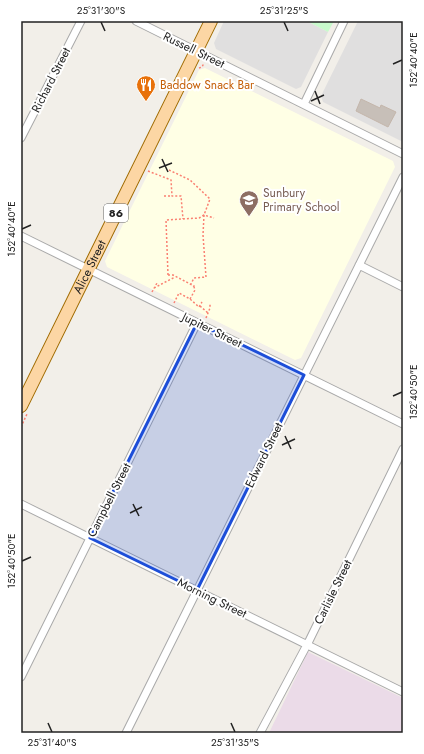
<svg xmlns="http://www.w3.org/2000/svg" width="424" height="754" viewBox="0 0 424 754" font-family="Jost,sans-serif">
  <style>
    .residential { fill: #e0dfdf }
    .industrial { fill: #ebdbe8 }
    .education { fill: #ffffe5 }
    .park { fill: #c8facc }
    .building { fill: #c7bfb8; stroke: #c4b6ab }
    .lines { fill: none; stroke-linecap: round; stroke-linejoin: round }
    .street-casing { stroke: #a9a9a9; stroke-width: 9 }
    .primary-casing { stroke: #a06b00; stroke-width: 14 }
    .path { stroke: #fa8072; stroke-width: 1.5; stroke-dasharray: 2 2; stroke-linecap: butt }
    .street { stroke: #fff; stroke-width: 7 }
    .primary { stroke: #fcd6a4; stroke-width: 12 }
    .marked { fill: #1d4ed8; fill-opacity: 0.2; stroke: #1d4ed8; stroke-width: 3; stroke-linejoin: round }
    .ticks { fill: none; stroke: #222; stroke-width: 1.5 }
    .labels { text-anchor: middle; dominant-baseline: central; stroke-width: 4; stroke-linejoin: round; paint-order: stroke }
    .shield { fill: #fff; stroke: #646464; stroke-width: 1 }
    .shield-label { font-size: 11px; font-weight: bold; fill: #222 }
    .street-label { font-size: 12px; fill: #222; stroke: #fff }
    .food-label { font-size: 12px; fill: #c56008; stroke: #fff; text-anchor: start }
    .education-label { font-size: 12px; fill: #785e54; stroke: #fff; text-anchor: start }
    .neatline { fill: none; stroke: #222; stroke-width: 1.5 }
    .ticks-label { font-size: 10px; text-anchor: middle; fill: #222 }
  </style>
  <rect width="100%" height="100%" fill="#f2efe9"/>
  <path class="residential" d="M224,21H307L328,32L301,87L296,89L216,49L214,43Z
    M358,21H403V142L323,102L321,96Z"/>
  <path class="industrial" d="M308,652L403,698V733H269Z"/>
  <path class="education" d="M205,68L393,161L395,167L301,358L295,360L107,267L105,261L199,70Z"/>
  <path class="park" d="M307,21H334L328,32Z"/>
  <path class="building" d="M361,99L380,108L381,105L396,112L388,127L356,111Z"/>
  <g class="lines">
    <g class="street-casing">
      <path id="street" d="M136,21L403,154
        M304,104L344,21
        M21,138L81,21
        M21,236L403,424
        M359,265L403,287
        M21,504L403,692
        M21,677L197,323
        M126,733L403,177
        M260,733L309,641L403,449"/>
    </g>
    <g class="primary-casing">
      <g id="primary">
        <path id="s1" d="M21,406L211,21"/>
      </g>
    </g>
    <path class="path" d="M199,68L202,67L204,63
      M169,170L190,180L210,199L204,215L203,235L206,277L194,278L191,284
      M148,171L171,180L172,196H181L183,219
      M164,196H172
      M168,275L166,220L199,218L204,215L214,218
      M168,275H173L194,286L193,288
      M154,288L175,277
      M152,292L157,283
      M190,299L195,290L194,287
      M174,303L179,293L190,299L199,307L202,302
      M200,306L208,313
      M206,318L210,308V304
      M21,427L27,414"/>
    <use href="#street" class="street"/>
    <use href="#primary" class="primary"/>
  </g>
  <path class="marked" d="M197,323L304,375L197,590L90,538Z"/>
  <path class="ticks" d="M101,22L105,31M284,22L288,31M393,64L402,60M315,91L320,104M311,101L324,95M162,159L168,172M159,168L172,163M22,229L31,225M393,396L402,392M285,436L291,449M282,445L295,439M133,504L139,516M130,513L142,507M22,561L31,557M48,723L52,732M231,723L235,732"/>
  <defs>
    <g id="restaurant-pin" transform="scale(1)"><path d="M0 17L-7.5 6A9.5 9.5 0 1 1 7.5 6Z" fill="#e8710a" stroke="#fff"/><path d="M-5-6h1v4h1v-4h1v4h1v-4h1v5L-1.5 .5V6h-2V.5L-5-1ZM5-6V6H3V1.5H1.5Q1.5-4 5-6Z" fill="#fff"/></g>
    <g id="school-pin" transform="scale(1)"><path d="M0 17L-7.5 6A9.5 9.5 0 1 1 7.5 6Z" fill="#8d6e63" stroke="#fff"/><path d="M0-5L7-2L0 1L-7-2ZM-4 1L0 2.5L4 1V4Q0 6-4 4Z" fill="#fff"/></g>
  </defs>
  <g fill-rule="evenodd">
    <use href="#restaurant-pin" x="146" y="85"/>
    <use href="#school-pin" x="249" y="200"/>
  </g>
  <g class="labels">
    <rect class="shield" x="104" y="204" width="24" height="18" rx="3"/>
    <g class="shield-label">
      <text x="116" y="213">86</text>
    </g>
    <g class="street-label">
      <text transform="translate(194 50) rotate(26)">Russell Street</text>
      <text transform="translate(51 80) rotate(-63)">Richard Street</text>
      <text stroke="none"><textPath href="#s1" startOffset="155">Alice Street</textPath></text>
      <text transform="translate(212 330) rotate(26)">Jupiter Street</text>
      <text transform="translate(264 455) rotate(-64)">Edward Street</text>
      <text transform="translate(109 500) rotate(-63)">Campbell Street</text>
      <text transform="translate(333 592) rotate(-64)">Carlisle Street</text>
      <text transform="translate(212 598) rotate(26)">Morning Street</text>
    </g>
    <g class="food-label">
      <text x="160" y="85">Baddow Snack Bar</text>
    </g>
    <g class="education-label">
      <text x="263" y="193">Sunbury<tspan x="263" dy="14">Primary School</tspan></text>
    </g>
  </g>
  <rect width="424" height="754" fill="none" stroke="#ffffff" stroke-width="44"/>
  <rect x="22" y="22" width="380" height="710" class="neatline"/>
  <g class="ticks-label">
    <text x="101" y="14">25°31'30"S</text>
    <text x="284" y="14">25°31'25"S</text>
    <text transform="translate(413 60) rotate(-90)" y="4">152°40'40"E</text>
    <text transform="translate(11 229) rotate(-90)" y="4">152°40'40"E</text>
    <text transform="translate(413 392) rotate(-90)" y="4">152°40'50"E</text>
    <text transform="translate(11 561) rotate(-90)" y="4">152°40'50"E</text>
    <text x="52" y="746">25°31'40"S</text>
    <text x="235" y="746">25°31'35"S</text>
  </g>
</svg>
